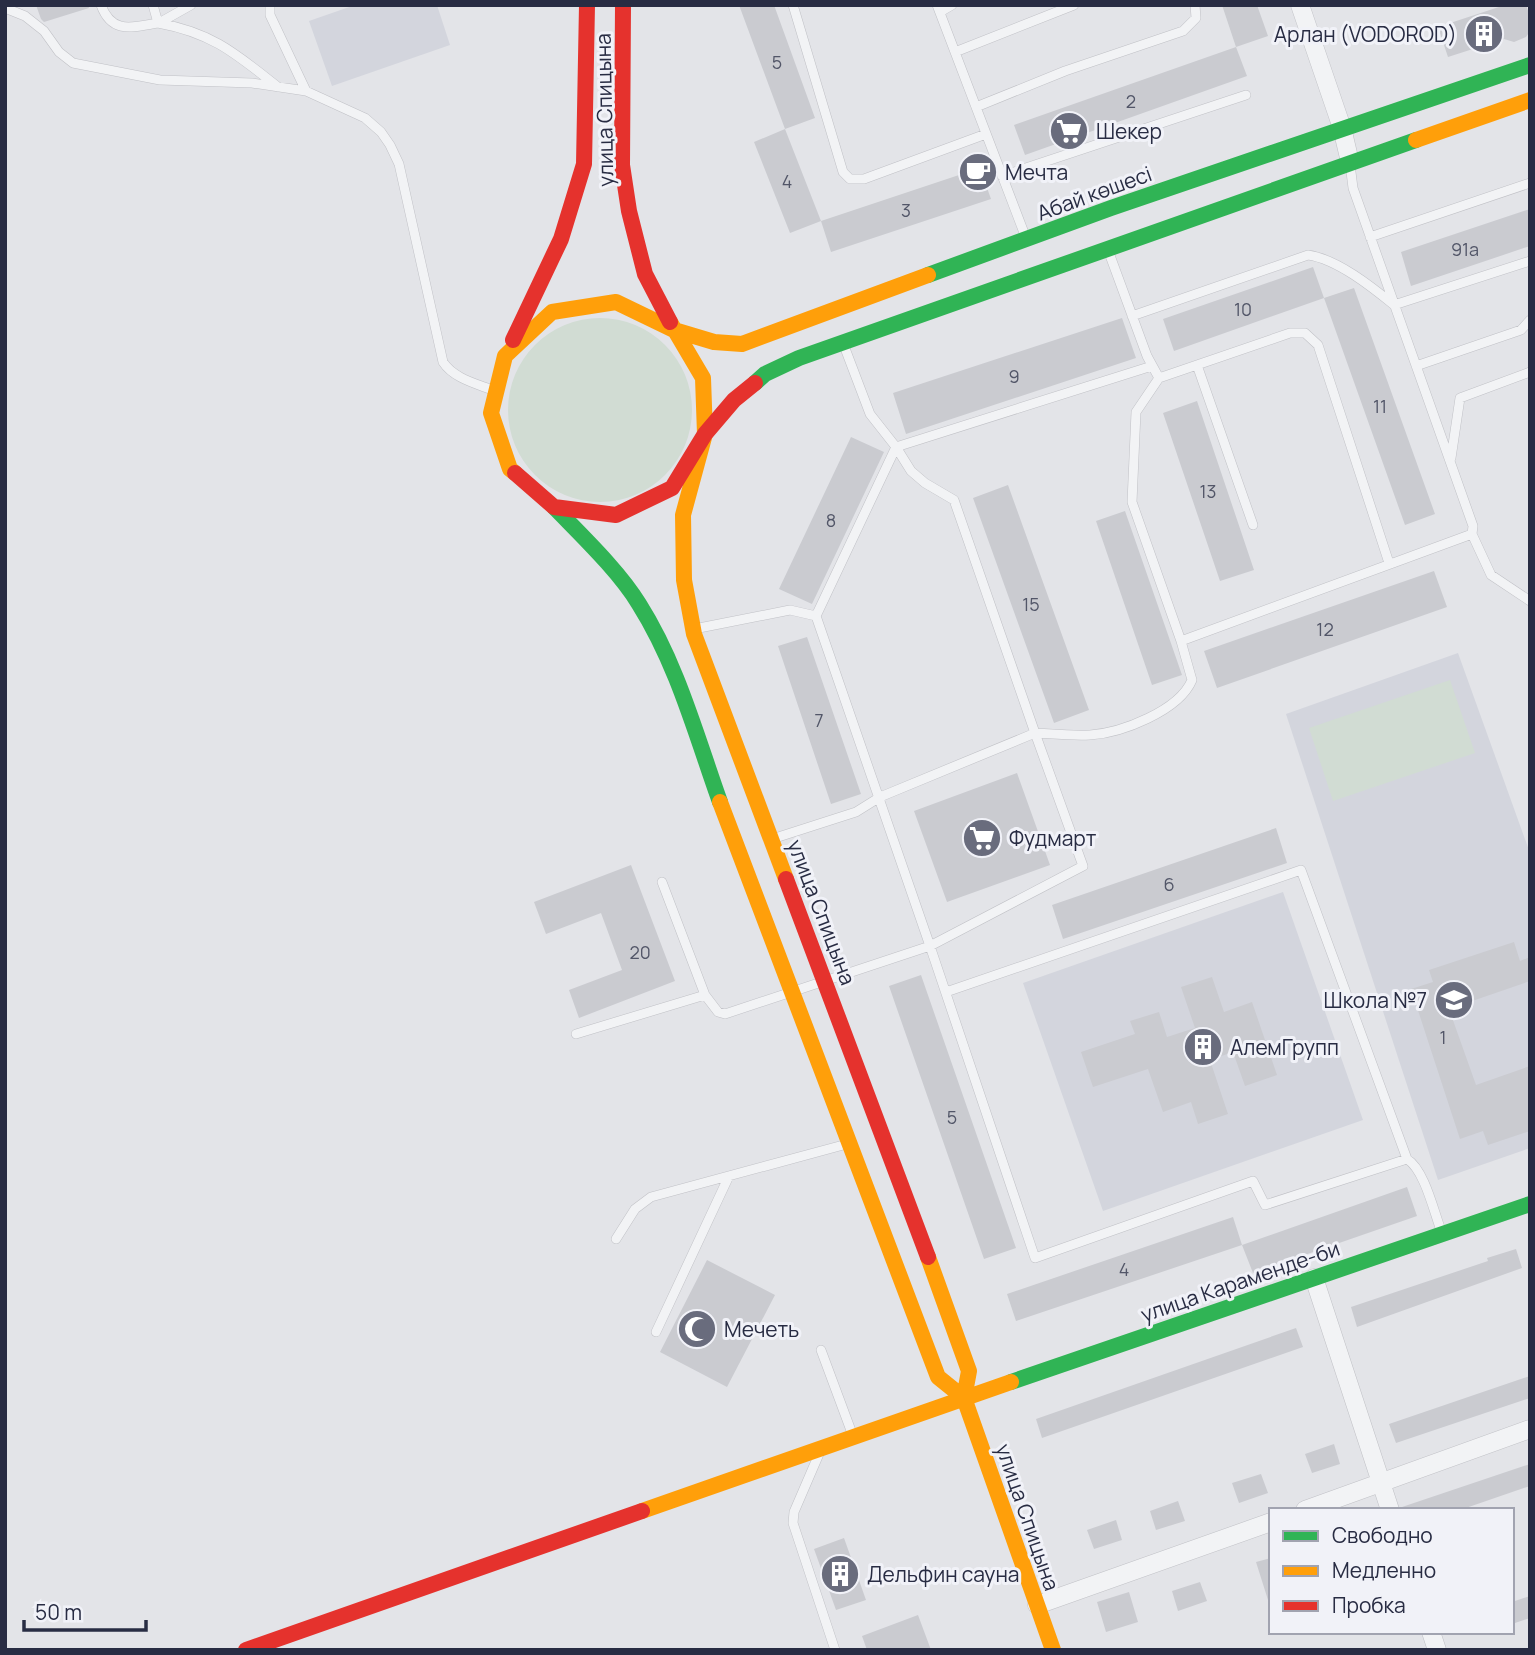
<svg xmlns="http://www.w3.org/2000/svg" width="1535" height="1655" viewBox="0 0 1535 1655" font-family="Manrope,sans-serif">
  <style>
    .built { fill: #d3d5dd }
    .green { fill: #d1dcd3 }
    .building { fill: #cacbd0 }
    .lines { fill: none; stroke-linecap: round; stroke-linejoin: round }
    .lane-casing { stroke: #c0c1c6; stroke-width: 10 }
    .street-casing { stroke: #c0c1c6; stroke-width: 19 }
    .lane { stroke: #f2f3f5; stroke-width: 9 }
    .street { stroke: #f2f3f5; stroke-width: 18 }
    .fast { stroke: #30b455; stroke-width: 16 }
    .slow { stroke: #ff9f0a; stroke-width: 16 }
    .jam { stroke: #e5322d; stroke-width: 16 }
    .labels { text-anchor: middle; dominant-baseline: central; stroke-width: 6; stroke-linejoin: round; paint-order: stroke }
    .number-label { font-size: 18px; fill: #525668 }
    .poi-label { font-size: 21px; fill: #282c43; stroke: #f1f2f8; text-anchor: start }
    .street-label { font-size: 21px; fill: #282c43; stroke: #f1f2f8 }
  </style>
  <rect width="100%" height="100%" fill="#e3e4e8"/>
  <path class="built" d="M355,5H437L450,45L332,86L309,21Z
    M1458,653L1530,853V1148L1438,1180L1286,714Z
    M1283,892L1363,1120L1103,1211L1023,983Z"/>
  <path class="green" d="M508 410a92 92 0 1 1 184 0a92 92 0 1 1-184 0Z
    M1450,680L1475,753L1333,801L1309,728Z"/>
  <path class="building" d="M36,5H88L89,8L44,22L41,19Z
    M739,5H774L815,118L785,129Z
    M1222,5H1257L1268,36L1236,47Z
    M1505,5H1526L1530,16V31L1526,37L1514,42L1504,39L1448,57L1438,27Z
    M1236,47L1247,76L1025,155L1014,125Z
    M785,129L821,221L790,233L754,142Z
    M980,168L991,199L831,252L821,221Z
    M1530,209V246L1411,286L1401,252Z
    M1313,267L1324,298L1174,351L1163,319Z
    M1354,288L1435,514L1405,525L1324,298Z
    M1122,318L1136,358L906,434L893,393Z
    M1197,401L1254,570L1220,581L1163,413Z
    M851,437L884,452L812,604L779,589Z
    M1008,485L1089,710L1054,723L973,498Z
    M1125,511L1182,675L1152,685L1096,521Z
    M1434,571L1447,607L1217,688L1204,651Z
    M807,637L861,794L831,804L778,646Z
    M1017,773L1050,865L947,902L914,811Z
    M1276,828L1287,863L1063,939L1052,905Z
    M631,865L675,981L579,1018L569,990L622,970L601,913L546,934L534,902Z
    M1514,942L1520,961L1530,957V981L1449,1009L1476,1085L1530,1066V1131L1488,1145L1483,1131L1460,1139L1411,989L1433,982L1429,970Z
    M921,975L1016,1248L984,1259L889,986Z
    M1212,977L1224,1012L1252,1002L1277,1075L1245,1086L1233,1052L1210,1060L1228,1114L1198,1124L1191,1102L1163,1112L1148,1069L1093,1087L1081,1052L1135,1034L1130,1021L1159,1012L1167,1037L1195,1028L1181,987Z
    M1407,1187L1417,1216L1253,1273L1242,1245Z
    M1233,1217L1242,1245L1016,1321L1007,1294Z
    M1516,1249L1522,1268L1357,1327L1351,1307L1488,1261L1487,1258Z
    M707,1260L775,1295L727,1387L660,1352Z
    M1296,1328L1303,1347L1042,1438L1036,1419Z
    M1530,1376V1398L1396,1443L1389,1424Z
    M1334,1444L1340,1464L1312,1473L1305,1454Z
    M1530,1464V1486L1460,1510H1402V1507Z
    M1261,1474L1268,1493L1239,1503L1232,1483Z
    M1178,1501L1185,1521L1156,1530L1150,1511Z
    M1116,1520L1122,1540L1094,1549L1087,1530Z
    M844,1538L866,1600L836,1610L814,1549Z
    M1271,1558V1599L1268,1600L1256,1562Z
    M1200,1582L1207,1601L1178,1611L1172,1591Z
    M1129,1592L1138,1622L1106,1632L1097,1602Z
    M1530,1596V1618L1512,1624V1602Z
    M918,1615L931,1650H867L862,1636Z"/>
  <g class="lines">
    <g class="lane-casing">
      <path id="lane" d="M101,5C112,35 133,27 158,23L153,5
        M270,5V15L306,91
        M793,5L843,172L850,179H864L986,134
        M937,5L1026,238
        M5,8L25,16L44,31L59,52L73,63L160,80L252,83L306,91L365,118L381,132L390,145L399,164L443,362C454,379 478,384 495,391
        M940,12L952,5
        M158,23C213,33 236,54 278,87
        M159,23L191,5
        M955,52L1074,5
        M976,107L1065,71L1183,31L1196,18L1195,5
        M1350,164L1353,188L1473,526L1472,534L1181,641L1132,502L1136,412L1159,378L1290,333H1305L1318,345L1389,563
        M1002,176L1246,95
        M1370,237L1530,183
        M1108,250L1147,356L1159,378
        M1132,316L1308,255C1337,259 1372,287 1394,305L1530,261
        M843,343L870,414L896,447L1152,366
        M1197,365L1253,525
        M1416,366L1521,330L1530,320
        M1451,458L1460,398L1530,372
        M1472,534L1491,575L1530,601
        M694,629L790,610L816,616
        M1181,641L1192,680C1179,711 1121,733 1090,735C1072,736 1053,734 1035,733L1083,866L930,946L1035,1258L1253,1181L1265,1205L1407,1159C1425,1170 1434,1213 1442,1233
        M772,839L856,812L880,797L1035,733L954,500L925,483L911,471L896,447
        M662,882L705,995L718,1012L725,1014L930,946L816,616L896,447
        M946,992L1301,870L1407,1159
        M576,1034L705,995
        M616,1239L635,1209L651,1197L847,1144
        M656,1332L729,1176
        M821,1350L853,1436
        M819,1454L794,1512L793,1523L835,1650"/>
    </g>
    <g class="street-casing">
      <path id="street" d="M1300,5L1342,128L1350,162
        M1314,1278L1390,1510
        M1305,1510L1530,1429
        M1037,1605L1271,1522
        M1431,1632L1437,1650"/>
    </g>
    <use href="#lane" class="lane"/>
    <use href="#street" class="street"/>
    <path class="fast" d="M928,275L1111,208L1530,65
      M755,383L765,374L799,358L1416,140
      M554,507C581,535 619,571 639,604C677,664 696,735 720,802
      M1011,1382L1530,1204"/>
    <path class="slow" d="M1416,140L1530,100
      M670,322L703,378L705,434L683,515L684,580L694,634L786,879
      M515,473L510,469L491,413L505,356L552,312L616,302L674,330L714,342L742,344L928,275
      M720,802L938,1377L964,1398
      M928,1257L969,1371L964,1398L1053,1650
      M642,1511L1011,1382"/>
    <path class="jam" d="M623,5L622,165L629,211L645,274L670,322
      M513,340L561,239L584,164L587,5
      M515,473L554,507L616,515L672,488L705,434L734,400L755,383
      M786,879L928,1257
      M246,1650L642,1511"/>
  </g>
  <defs>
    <g id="building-disc" transform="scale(2.0125)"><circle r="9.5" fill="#696c7d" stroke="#f1f2f8"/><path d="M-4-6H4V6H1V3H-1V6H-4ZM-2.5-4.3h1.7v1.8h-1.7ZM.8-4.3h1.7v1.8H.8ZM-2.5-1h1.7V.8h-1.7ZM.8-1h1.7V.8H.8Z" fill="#fff"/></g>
    <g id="supermarket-disc" transform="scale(2.0125)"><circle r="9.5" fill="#696c7d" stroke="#f1f2f8"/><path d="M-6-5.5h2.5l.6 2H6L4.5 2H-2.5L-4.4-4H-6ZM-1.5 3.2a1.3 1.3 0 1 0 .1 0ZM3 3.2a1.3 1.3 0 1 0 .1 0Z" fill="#fff"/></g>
    <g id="cafe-disc" transform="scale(2.0125)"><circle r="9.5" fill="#696c7d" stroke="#f1f2f8"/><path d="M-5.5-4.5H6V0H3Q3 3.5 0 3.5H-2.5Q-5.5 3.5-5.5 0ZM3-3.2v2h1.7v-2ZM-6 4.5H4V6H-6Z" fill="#fff"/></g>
    <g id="school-disc" transform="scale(2.0125)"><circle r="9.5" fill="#696c7d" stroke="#f1f2f8"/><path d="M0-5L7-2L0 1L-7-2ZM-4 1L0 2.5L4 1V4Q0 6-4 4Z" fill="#fff"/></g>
    <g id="mosque-disc" transform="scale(2.0125)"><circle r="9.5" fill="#696c7d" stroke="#f1f2f8"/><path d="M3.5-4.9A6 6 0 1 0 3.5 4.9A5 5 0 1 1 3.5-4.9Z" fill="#fff"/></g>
  </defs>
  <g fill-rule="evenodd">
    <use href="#building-disc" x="1484" y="34"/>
    <use href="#supermarket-disc" x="1069" y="131"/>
    <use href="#cafe-disc" x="978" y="172"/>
    <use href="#supermarket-disc" x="982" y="838"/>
    <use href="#school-disc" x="1454" y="1000"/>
    <use href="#building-disc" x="1203" y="1047"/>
    <use href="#mosque-disc" x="697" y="1329"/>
    <use href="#building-disc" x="840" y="1574"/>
  </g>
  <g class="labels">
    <g class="number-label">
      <text x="777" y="62">5</text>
      <text x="1131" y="101">2</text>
      <text x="787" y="181">4</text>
      <text x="906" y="210">3</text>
      <text x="1465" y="249">91а</text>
      <text x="1243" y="309">10</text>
      <text x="1014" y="376">9</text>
      <text x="1380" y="406">11</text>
      <text x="1208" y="491">13</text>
      <text x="831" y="520">8</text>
      <text x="1031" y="604">15</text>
      <text x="1325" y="629">12</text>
      <text x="819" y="720">7</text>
      <text x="1169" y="884">6</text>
      <text x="640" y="952">20</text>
      <text x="1443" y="1037">1</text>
      <text x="952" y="1117">5</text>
      <text x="1124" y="1269">4</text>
    </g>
    <g class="poi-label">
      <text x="1457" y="34" text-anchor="end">Арлан (VODOROD)</text>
      <text x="1096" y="131">Шекер</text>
      <text x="1005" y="172">Мечта</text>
      <text x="1009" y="838">Фудмарт</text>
      <text x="1427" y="1000" text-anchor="end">Школа №7</text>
      <text x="1230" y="1047">АлемГрупп</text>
      <text x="724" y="1329">Мечеть</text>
      <text x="867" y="1574">Дельфин сауна</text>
    </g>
    <g class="street-label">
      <text transform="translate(604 110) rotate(-91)">улица Спицына</text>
      <text transform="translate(1094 193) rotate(-20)">Абай көшесі</text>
      <text transform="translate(822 912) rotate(69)">улица Спицына</text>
      <text transform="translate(1240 1281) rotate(-19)">улица Караменде-би</text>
      <text transform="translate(1028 1517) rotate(71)">улица Спицына</text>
    </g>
  </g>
  <rect width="1535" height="1655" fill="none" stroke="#282c43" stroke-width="14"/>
  <rect x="1269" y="1508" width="245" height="126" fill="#f1f2f8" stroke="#a1a3b0" stroke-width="2"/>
  <rect x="1283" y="1531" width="35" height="10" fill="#30b455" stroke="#a1a3b0" stroke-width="2"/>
  <text x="1332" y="1543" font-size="21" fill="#282c43">Свободно</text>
  <rect x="1283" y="1566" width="35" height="10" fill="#ff9f0a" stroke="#a1a3b0" stroke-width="2"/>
  <text x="1332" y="1578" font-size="21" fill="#282c43">Медленно</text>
  <rect x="1283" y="1601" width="35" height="10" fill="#e5322d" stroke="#a1a3b0" stroke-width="2"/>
  <text x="1332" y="1613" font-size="21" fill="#282c43">Пробка</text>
  <path d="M24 1620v10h122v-10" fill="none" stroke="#282c43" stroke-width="3.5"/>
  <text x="35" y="1620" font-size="21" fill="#282c43" stroke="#f1f2f8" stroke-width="5" paint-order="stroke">50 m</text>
</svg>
